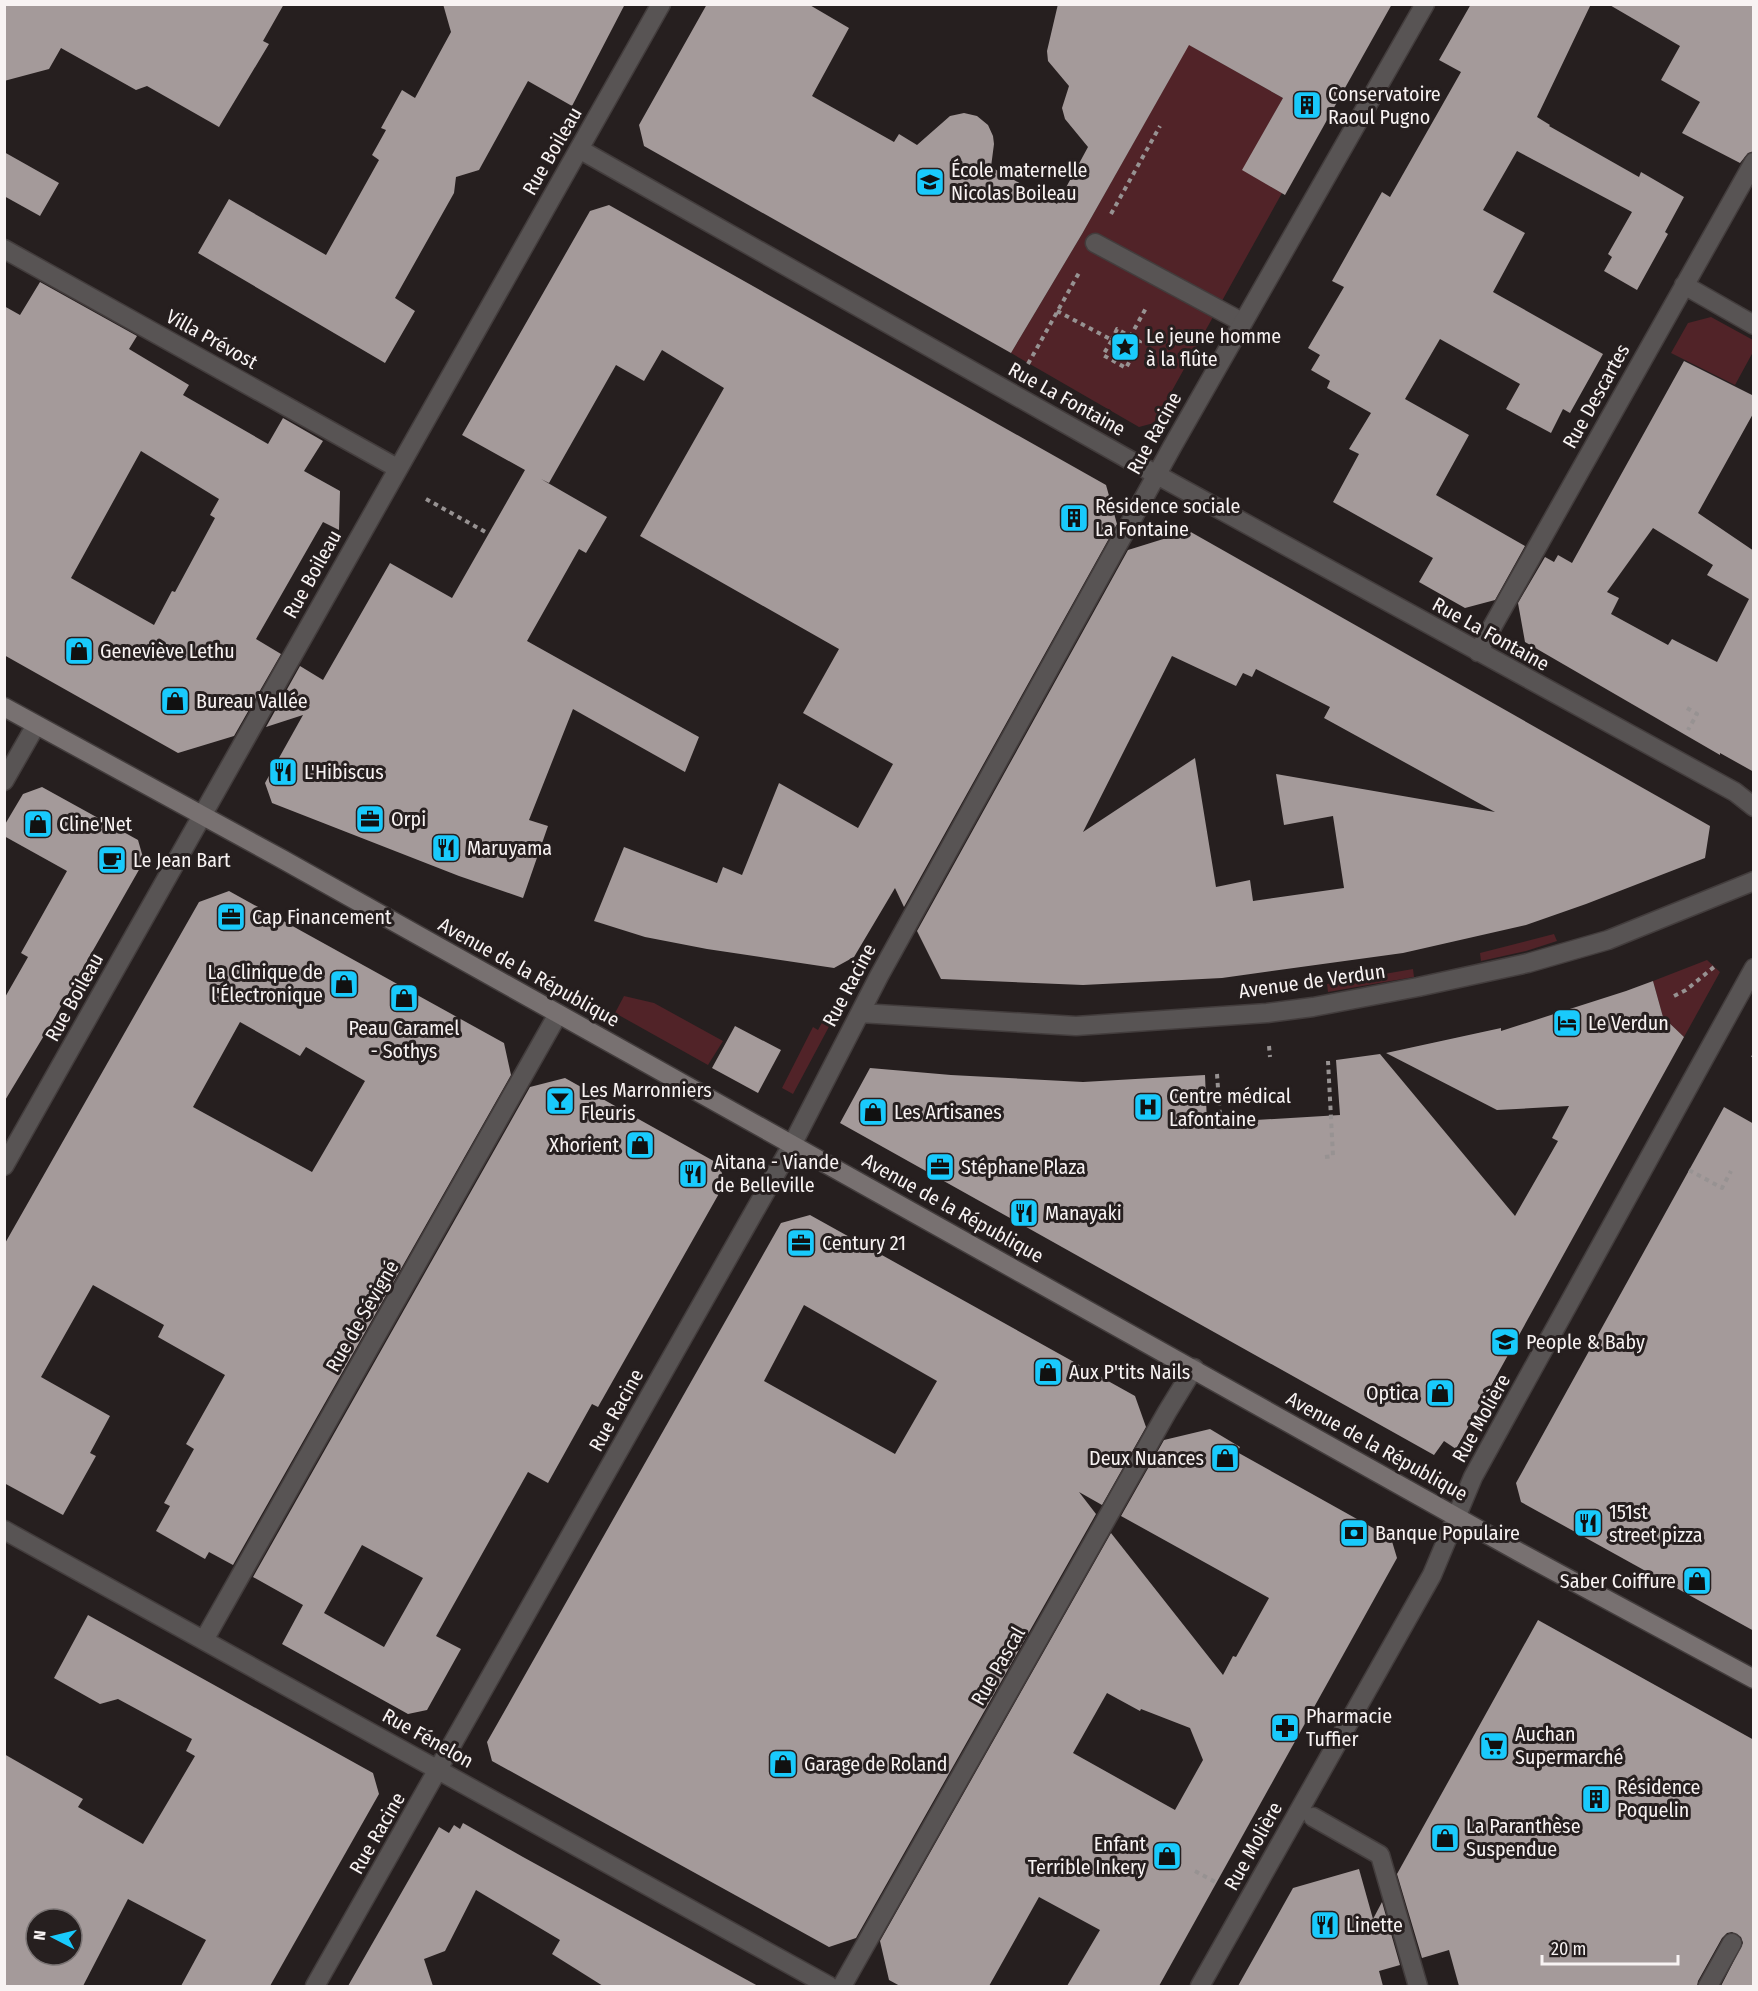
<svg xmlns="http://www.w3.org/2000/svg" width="1758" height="1991" viewBox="0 0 1758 1991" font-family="'Fira Sans Condensed',sans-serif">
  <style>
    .green { fill: #512328 }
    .building { fill: #a49a9a; fill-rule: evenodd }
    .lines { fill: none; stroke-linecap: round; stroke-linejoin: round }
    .lane-casing { stroke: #433d3d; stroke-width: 21 }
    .street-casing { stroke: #433d3d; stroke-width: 21 }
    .secondary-casing { stroke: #433d3d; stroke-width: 21 }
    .path { stroke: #979292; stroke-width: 4; stroke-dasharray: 4.5 4.5; stroke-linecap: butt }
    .lane { stroke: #585454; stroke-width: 18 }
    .street { stroke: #585454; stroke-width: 18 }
    .secondary { stroke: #787171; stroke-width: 18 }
    .labels { text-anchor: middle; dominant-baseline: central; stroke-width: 6; stroke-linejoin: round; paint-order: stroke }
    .poi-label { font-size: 20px; fill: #f8f3f3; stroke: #261f1f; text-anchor: start }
    .street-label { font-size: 20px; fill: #f8f3f3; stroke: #261f1f }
  </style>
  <rect width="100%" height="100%" fill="#261f1f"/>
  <path class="green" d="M1119,5L1283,98L1243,170L1282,193L1154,423L1139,427L1011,353L1082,234L1175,69Z
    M1711,317L1753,340V352L1735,385L1671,353L1688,323Z
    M1554,934L1557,941L1526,951L1481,961L1480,953Z
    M1707,960L1720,972L1684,1037L1663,1017L1653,981Z
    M1413,969L1414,977L1328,992L1327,984Z
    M624,996L654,1003L723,1041L708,1065L615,1013Z
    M825,1017L832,1021L793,1094L782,1088L813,1027L818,1030Z"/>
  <path class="building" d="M4,4H284L263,41L269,44L219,127L147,86L136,90L61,48L49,69L4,81Z
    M443,4H625L572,106L528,81L479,170L456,177L454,193L395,298L415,311L385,363L198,253L229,199L326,255L379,160L372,155L386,130L381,128L402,90L415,98L451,32Z
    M707,4H808L849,28L812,96L894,142L899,134L917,145L950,116L964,113L977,116L988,125L993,136L994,144L991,167L1057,204L1088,147L1065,119L1062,108L1069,86L1048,61L1047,51L1058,4H1392L1285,195L1242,170L1283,98L1189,45L1082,234L1011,353L644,146L639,125Z
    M1471,4H1591L1537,117L1550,125L1549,126L1639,177L1641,172L1684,197L1665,232L1668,234L1637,290L1604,271L1612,257L1608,254L1632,212L1517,151L1483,210L1525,233L1493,292L1603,354L1570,413L1563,409L1551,433L1506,409L1520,384L1440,339L1405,399L1469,435L1436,495L1525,546L1495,600L1465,608L1419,582L1433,558L1333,502L1359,454L1349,449L1371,413L1327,388L1330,381L1311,370L1320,355L1308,348L1344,287L1332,281L1382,192L1390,197L1461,72L1439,60Z
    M1608,4H1754V151L1748,153L1740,163L1682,133L1700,102L1661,80L1680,46Z
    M4,152L59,183L40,216L4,196Z
    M609,205L1106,485L1117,524L904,907L895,888L854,957L834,968L707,949L645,937L594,921L624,847L717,883L723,867L742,875L779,783L858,828L893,764L803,713L839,649L640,536L724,388L662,350L644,381L616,365L549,483L541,479L607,517L586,553L579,549L527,641L699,737L685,772L573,709L529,820L548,826L523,898L459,876L272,803L265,783L303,715L266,727L300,666L323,680L390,563L452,598L525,470L462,435L590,211Z
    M40,282L137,336L129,349L189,385L183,395L268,444L283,418L323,441L304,471L340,491L339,530L323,522L256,639L281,654L234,736L178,753L4,655V306L20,315ZM141,451L219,499L210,515L215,518L175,592L172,591L154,625L71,578Z
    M1684,361L1754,396V412L1698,513L1754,551V772L1720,753V755L1525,642L1518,603L1545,557L1554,562L1558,555L1572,563ZM1653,528L1713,565L1707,575L1749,599L1717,662L1672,639L1668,645L1611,614L1619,598L1607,592Z
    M1189,531L1710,826L1705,858L1586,904L1526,925L1403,953L1222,978L1083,985L941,979L917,931L1128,550ZM1172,656L1236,686L1243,673L1252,677L1256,669L1330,707L1324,718L1495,812L1276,774L1284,825L1333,816L1344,888L1253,901L1250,880L1216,887L1195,758L1083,832Z
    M42,787L138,840L144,861L51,1024L4,1102V999L28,957L21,953L67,871L4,836V826L23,794Z
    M229,891L504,1043L511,1075L233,1565L209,1552L205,1559L156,1531L170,1506L164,1503L194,1449L186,1444L225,1375L158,1337L164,1325L93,1285L41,1377L110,1416L90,1453L96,1456L63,1515L4,1483V1245L199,902ZM240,1022L300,1056L306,1047L365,1081L312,1172L193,1107Z
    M1653,981L1663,1017L1684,1037L1456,1449L1444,1441L1434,1455L840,1123L870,1068L951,1075L1083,1082L1205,1075L1207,1123L1340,1115L1336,1060L1380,1054L1515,1216L1558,1141L1552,1138L1569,1106L1497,1110L1386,1053L1501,1028V1031L1626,991Z
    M735,1026L781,1050L758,1093L712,1068Z
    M565,1078L719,1164L725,1183L598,1407L592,1404L548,1483L528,1472L436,1636L461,1649L427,1710L408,1714L282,1644L303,1605L253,1577L530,1087ZM362,1545L423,1578L384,1647L324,1613Z
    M1724,1107L1754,1124V1631L1521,1502L1516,1483Z
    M810,1215L1135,1396L1146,1427L1102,1505L1079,1492L1096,1514L856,1938L829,1947L492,1761L487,1742L781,1223ZM804,1305L937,1381L895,1454L764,1381Z
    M1210,1429L1240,1447L1237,1452L1391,1538L1397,1558L1159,1986H1067L1100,1930L1039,1897L989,1986H900L889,1980L880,1941L1111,1533L1223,1675L1233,1656L1236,1657L1269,1598L1121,1516L1164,1440ZM1107,1693L1140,1711L1141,1709L1190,1728L1203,1760L1175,1810L1073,1753Z
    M88,1615L373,1773L379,1794L270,1986H181L206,1940L128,1899L83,1986H4V1754L83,1799L78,1807L143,1844L195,1756L186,1751L192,1739L118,1699L100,1704L54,1678ZM36,1919H72V1955H36Z
    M1538,1620L1754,1740V1986H1721L1743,1943L1741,1937L1732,1932L1727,1933L1722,1938L1698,1981L1697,1986H1459L1449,1950L1422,1958L1397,1874Z
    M463,1823L523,1857L758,1986H603L552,1954L560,1940L476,1890L445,1951L424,1959L433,1986H348L439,1827L449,1833L454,1825L460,1829Z
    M1359,1869L1373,1919L1382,1902L1400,1965L1379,1971L1383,1986H1238L1293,1888Z"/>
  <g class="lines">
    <g class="lane-casing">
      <path id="lane" d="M1095,243L1242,322"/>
    </g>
    <g class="street-casing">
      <path id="street" d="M579,149L1128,459L1735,792L1754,807
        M4,249L397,468
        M1684,285L1754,325
        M1478,652L1754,162
        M4,781L36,725
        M860,1013L1076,1026L1267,1013L1313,1007L1418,987L1528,963L1608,940L1754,881
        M4,1166C223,779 442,392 661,4
        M4,1530L829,1986
        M204,1640L558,1014
        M1313,1817L1380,1855L1418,1986
        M315,1986L792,1145L879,976L1172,447L1425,4
        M842,1986L1167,1412L1194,1368
        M1200,1986L1432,1575L1473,1477L1754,968
        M1708,1986L1732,1943"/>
    </g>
    <g class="secondary-casing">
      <path id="secondary" d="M4,707L282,859L1519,1552L1754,1679"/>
    </g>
    <path class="path" d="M1111,214L1160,126
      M1057,311L1112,340L1103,355L1126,368L1140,342L1117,329L1112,340
      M1130,337L1146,308
      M1028,364L1080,271
      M426,499L489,534
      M1687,708L1697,714L1688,730
      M1674,996L1686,990L1714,967
      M1269,1046L1270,1057
      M1752,1055L1754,1056
      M1217,1074L1221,1130
      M1325,1157L1333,1156L1328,1061
      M1689,1170L1722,1188L1731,1171
      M1195,1871L1217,1883"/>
    <use href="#lane" class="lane"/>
    <use href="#street" class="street"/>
    <use href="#secondary" class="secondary"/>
  </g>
  <defs>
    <g id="building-square" transform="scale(1.5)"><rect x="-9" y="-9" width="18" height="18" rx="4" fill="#19cafc" stroke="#261f1f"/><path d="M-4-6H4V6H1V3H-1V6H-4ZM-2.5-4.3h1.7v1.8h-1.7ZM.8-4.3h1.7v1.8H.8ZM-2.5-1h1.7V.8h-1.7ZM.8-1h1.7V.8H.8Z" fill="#111"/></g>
    <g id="school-square" transform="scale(1.5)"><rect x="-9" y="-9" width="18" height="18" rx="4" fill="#19cafc" stroke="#261f1f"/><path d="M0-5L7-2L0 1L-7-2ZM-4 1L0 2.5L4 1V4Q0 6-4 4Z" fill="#111"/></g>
    <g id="sight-square" transform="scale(1.5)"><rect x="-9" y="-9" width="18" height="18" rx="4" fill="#19cafc" stroke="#261f1f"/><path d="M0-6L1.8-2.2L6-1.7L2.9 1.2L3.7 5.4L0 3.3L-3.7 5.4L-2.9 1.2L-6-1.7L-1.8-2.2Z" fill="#111"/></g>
    <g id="shop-square" transform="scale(1.5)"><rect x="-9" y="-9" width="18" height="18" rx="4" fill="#19cafc" stroke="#261f1f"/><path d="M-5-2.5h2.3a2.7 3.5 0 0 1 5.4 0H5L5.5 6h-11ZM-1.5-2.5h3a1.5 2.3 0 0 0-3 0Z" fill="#111"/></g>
    <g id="restaurant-square" transform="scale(1.5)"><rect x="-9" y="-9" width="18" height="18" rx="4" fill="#19cafc" stroke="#261f1f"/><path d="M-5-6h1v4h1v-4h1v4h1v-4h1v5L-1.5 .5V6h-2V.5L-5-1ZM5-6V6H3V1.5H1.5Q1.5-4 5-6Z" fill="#111"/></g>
    <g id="office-square" transform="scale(1.5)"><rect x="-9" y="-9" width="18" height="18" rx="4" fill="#19cafc" stroke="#261f1f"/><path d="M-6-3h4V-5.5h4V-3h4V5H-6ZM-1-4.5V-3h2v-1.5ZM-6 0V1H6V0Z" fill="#111"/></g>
    <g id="cafe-square" transform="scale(1.5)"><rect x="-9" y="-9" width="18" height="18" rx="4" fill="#19cafc" stroke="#261f1f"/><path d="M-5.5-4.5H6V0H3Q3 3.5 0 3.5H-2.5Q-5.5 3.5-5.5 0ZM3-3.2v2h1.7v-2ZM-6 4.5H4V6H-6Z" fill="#111"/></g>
    <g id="hotel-square" transform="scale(1.5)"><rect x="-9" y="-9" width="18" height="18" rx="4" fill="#19cafc" stroke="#261f1f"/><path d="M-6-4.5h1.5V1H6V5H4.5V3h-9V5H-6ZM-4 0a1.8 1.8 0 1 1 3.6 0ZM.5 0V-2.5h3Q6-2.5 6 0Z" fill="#111"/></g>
    <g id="bar-square" transform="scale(1.5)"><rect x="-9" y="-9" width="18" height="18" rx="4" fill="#19cafc" stroke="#261f1f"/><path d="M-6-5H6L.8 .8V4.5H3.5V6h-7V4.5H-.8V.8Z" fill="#111"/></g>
    <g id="hospital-square" transform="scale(1.5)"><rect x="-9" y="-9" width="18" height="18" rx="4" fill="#19cafc" stroke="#261f1f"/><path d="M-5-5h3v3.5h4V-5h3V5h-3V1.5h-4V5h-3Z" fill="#111"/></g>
    <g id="bank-square" transform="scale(1.5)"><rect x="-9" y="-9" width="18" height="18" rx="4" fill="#19cafc" stroke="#261f1f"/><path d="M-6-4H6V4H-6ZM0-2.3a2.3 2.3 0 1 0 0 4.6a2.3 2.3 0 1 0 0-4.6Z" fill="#111"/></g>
    <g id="pharmacy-square" transform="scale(1.5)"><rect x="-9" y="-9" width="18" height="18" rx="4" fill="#19cafc" stroke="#261f1f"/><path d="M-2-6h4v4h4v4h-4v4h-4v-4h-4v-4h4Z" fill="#111"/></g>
    <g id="supermarket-square" transform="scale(1.5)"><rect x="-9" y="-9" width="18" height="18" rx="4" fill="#19cafc" stroke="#261f1f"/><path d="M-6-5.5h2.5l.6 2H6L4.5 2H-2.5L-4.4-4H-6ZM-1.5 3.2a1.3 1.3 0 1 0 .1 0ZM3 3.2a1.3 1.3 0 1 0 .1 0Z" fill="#111"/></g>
  </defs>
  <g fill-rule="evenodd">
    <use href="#building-square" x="1307" y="105"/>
    <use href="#school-square" x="930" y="182"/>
    <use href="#sight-square" x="1125" y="347"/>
    <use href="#building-square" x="1074" y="518"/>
    <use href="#shop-square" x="79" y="651"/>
    <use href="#shop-square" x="175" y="701"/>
    <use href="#restaurant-square" x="283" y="772"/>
    <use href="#office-square" x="370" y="819"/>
    <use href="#shop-square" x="38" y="824"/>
    <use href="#restaurant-square" x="446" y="848"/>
    <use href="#cafe-square" x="112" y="860"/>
    <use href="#office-square" x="231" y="917"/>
    <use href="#shop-square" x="344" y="984"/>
    <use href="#shop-square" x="404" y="998"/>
    <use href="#hotel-square" x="1567" y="1023"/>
    <use href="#bar-square" x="560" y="1101"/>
    <use href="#hospital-square" x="1148" y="1107"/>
    <use href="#shop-square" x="873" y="1112"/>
    <use href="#shop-square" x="640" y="1145"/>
    <use href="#office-square" x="940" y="1167"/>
    <use href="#restaurant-square" x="693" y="1174"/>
    <use href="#restaurant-square" x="1024" y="1213"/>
    <use href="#office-square" x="801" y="1243"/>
    <use href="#school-square" x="1505" y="1342"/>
    <use href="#shop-square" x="1048" y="1372"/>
    <use href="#shop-square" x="1440" y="1393"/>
    <use href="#shop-square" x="1225" y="1458"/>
    <use href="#restaurant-square" x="1588" y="1523"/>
    <use href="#bank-square" x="1354" y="1533"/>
    <use href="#shop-square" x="1697" y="1581"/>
    <use href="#pharmacy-square" x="1285" y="1728"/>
    <use href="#supermarket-square" x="1494" y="1746"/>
    <use href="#shop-square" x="783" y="1764"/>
    <use href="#building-square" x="1596" y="1799"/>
    <use href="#shop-square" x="1445" y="1838"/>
    <use href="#shop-square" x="1167" y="1856"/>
    <use href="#restaurant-square" x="1325" y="1925"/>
  </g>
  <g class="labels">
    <g class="poi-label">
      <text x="1328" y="94">Conservatoire<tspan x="1328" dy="23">Raoul Pugno</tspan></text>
      <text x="951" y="170">École maternelle<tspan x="951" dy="23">Nicolas Boileau</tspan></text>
      <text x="1146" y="336">Le jeune homme<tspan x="1146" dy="23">à la flûte</tspan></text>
      <text x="1095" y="506">Résidence sociale<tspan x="1095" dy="23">La Fontaine</tspan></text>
      <text x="100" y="651">Geneviève Lethu</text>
      <text x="196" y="701">Bureau Vallée</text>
      <text x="304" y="772">L'Hibiscus</text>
      <text x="391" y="819">Orpi</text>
      <text x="59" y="824">Cline'Net</text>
      <text x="467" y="848">Maruyama</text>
      <text x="133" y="860">Le Jean Bart</text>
      <text x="252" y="917">Cap Financement</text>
      <text x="323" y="972" text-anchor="end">La Clinique de<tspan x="323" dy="23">l'Électronique</tspan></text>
      <text x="1588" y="1023">Le Verdun</text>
      <text x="404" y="1028" text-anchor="middle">Peau Caramel<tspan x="404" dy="23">- Sothys</tspan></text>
      <text x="581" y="1090">Les Marronniers<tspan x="581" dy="23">Fleuris</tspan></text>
      <text x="1169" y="1096">Centre médical<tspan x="1169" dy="23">Lafontaine</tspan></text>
      <text x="894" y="1112">Les Artisanes</text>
      <text x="619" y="1145" text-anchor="end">Xhorient</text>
      <text x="714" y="1162">Aitana - Viande<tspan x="714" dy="23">de Belleville</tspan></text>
      <text x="961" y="1167">Stéphane Plaza</text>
      <text x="1045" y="1213">Manayaki</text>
      <text x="822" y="1243">Century 21</text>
      <text x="1526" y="1342">People &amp; Baby</text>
      <text x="1069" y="1372">Aux P'tits Nails</text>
      <text x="1419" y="1393" text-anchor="end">Optica</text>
      <text x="1204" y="1458" text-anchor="end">Deux Nuances</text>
      <text x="1609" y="1512">151st<tspan x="1609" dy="23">street pizza</tspan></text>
      <text x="1375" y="1533">Banque Populaire</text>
      <text x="1676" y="1581" text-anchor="end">Saber Coiffure</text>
      <text x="1306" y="1716">Pharmacie<tspan x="1306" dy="23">Tuffier</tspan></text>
      <text x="1515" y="1734">Auchan<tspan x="1515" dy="23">Supermarché</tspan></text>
      <text x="804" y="1764">Garage de Roland</text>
      <text x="1617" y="1787">Résidence<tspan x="1617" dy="23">Poquelin</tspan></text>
      <text x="1466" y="1826">La Paranthèse<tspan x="1466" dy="23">Suspendue</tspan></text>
      <text x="1146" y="1844" text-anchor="end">Enfant<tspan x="1146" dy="23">Terrible Inkery</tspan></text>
      <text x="1346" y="1925">Linette</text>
    </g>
    <g class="street-label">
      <text transform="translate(552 151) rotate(-60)">Rue Boileau</text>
      <text transform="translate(212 339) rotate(29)">Villa Prévost</text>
      <text transform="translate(1596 396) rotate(-61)">Rue Descartes</text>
      <text transform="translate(1067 399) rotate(29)">Rue La Fontaine</text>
      <text transform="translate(1154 433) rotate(-61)">Rue Racine</text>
      <text transform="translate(312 574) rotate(-61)">Rue Boileau</text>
      <text transform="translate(1491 634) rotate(29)">Rue La Fontaine</text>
      <text transform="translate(529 972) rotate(29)">Avenue de la République</text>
      <text transform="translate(1312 981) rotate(-8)">Avenue de Verdun</text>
      <text transform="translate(849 985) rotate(-62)">Rue Racine</text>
      <text transform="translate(74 997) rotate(-61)">Rue Boileau</text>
      <text transform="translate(953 1208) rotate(29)">Avenue de la République</text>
      <text transform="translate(362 1316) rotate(-60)">Rue de Sévigné</text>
      <text transform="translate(616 1410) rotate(-61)">Rue Racine</text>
      <text transform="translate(1481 1418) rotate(-61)">Rue Molière</text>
      <text transform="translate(1377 1446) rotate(29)">Avenue de la République</text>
      <text transform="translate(998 1666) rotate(-60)">Rue Pascal</text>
      <text transform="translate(428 1738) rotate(29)">Rue Fénelon</text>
      <text transform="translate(377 1833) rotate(-60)">Rue Racine</text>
      <text transform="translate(1253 1846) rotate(-61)">Rue Molière</text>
    </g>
  </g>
  <rect width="1758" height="1991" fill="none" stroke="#f8f3f3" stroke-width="12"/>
  <g transform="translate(54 1937) rotate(277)"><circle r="28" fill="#261f1f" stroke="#7a7474" stroke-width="1.5"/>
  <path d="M0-4.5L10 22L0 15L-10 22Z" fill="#19cafc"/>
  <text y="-9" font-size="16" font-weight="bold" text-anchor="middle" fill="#f8f3f3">N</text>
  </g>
  <path d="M1542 1955v9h136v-9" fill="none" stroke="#f8f3f3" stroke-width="3"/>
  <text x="1551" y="1955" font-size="18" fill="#f8f3f3" stroke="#261f1f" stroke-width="4.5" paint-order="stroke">20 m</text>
</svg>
